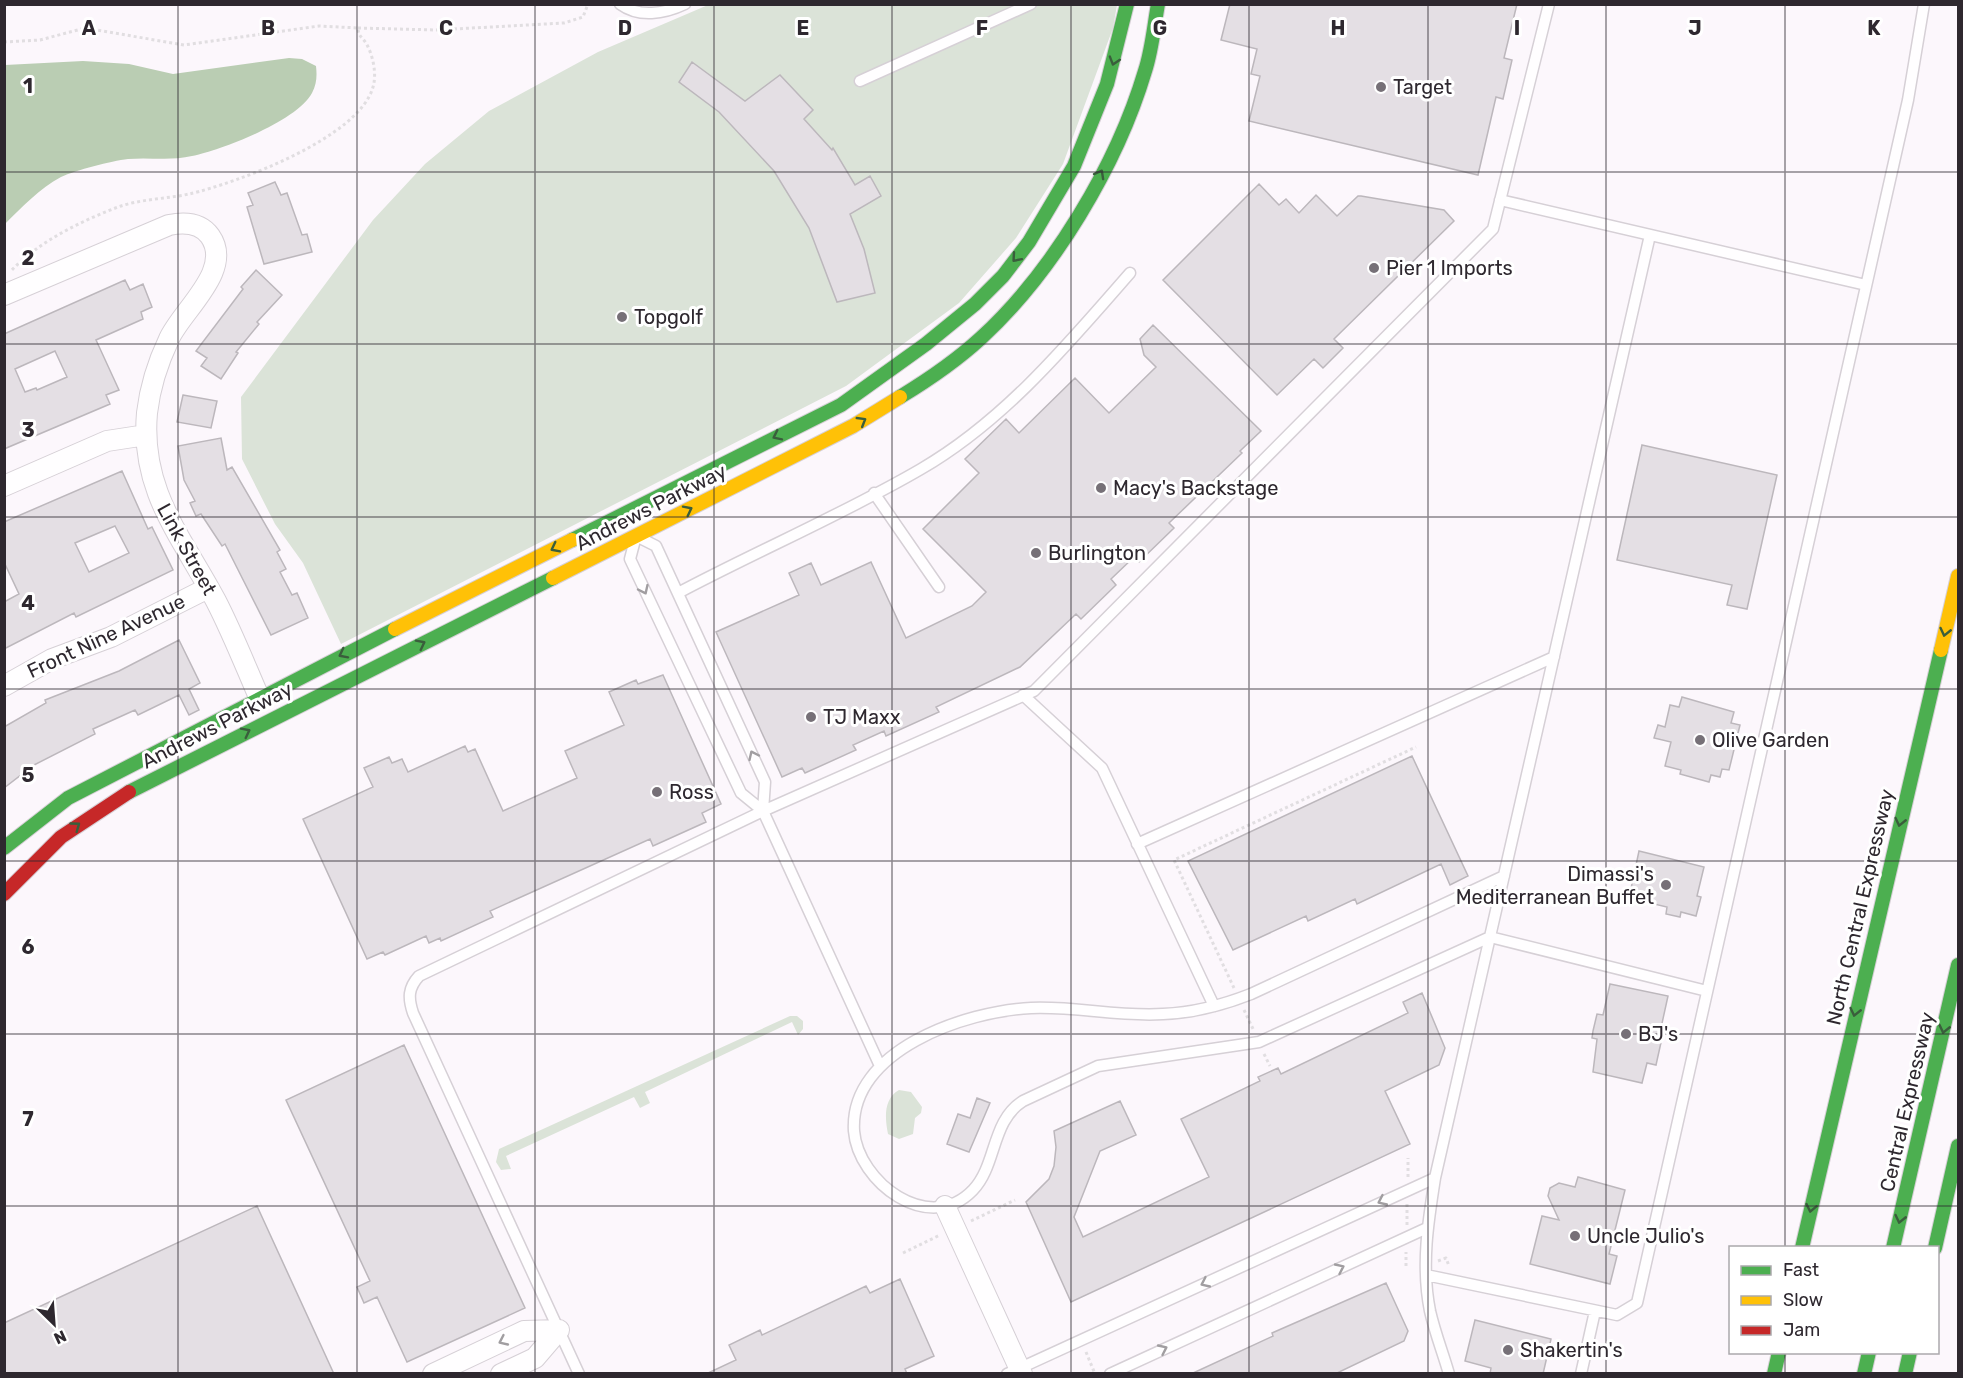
<svg xmlns="http://www.w3.org/2000/svg" width="1963" height="1378" viewBox="0 0 1963 1378" font-family="Rubik,sans-serif">
  <style>
    .green { fill: #dbe3d8 }
    .water { fill: #bacdb3 }
    .building { fill: #e4dfe4; stroke: #bcb7bc; stroke-width: 1.5; fill-rule: evenodd }
    .lines { fill: none; stroke-linecap: round; stroke-linejoin: round }
    .lane-casing { stroke: #d6d0d6; stroke-width: 13 }
    .street-casing { stroke: #d6d0d6; stroke-width: 22 }
    .fast-casing { stroke: #d6d0d6; stroke-width: 16 }
    .slow-casing { stroke: #d6d0d6; stroke-width: 16 }
    .jam-casing { stroke: #d6d0d6; stroke-width: 16 }
    .path { stroke: #e1dee1; stroke-width: 3; stroke-dasharray: 3 3; stroke-linecap: butt }
    .lane { stroke: #fffeff; stroke-width: 10 }
    .street { stroke: #fffeff; stroke-width: 20 }
    .fast { stroke: #4caf50; stroke-width: 14 }
    .slow { stroke: #ffc107; stroke-width: 14 }
    .jam { stroke: #c62828; stroke-width: 14 }
    .oneway { stroke: #3a5e3c }
    .oneway2 { stroke: #a19ea1 }
    .grid { fill: none; stroke: #2e282f; stroke-width: 1.5; stroke-opacity: 0.55 }
    .poi-dot { fill: #767077; stroke: #fff; stroke-width: 2 }
    .labels { text-anchor: middle; dominant-baseline: central; stroke-width: 6; stroke-linejoin: round; paint-order: stroke }
    .poi-label { font-size: 20px; fill: #2e282f; stroke: #fff; text-anchor: start }
    .street-label { font-size: 20px; fill: #2e282f; stroke: #fff }
    .grid-label { font-size: 20px; text-anchor: middle; font-weight: bold; fill: #2e282f; stroke: #fff; stroke-width: 6; stroke-linejoin: round; paint-order: stroke }
  </style>
  <rect width="100%" height="100%" fill="#fcf7fc"/>
  <path class="green" d="M708,5H1117L1113,28L1063,164L1016,238L959,303L846,386L341,644L303,563L275,524L242,459L241,397L373,220L425,164L489,111L598,52Z
    M790,1016H797L803,1021V1029L798,1035L792,1022L645,1092L650,1103L640,1108L634,1097L506,1156L511,1169L501,1170L496,1162L499,1149Z
    M899,1090L911,1092L922,1107L921,1113L915,1118L913,1134L899,1139L888,1134C885,1119 883,1099 899,1090Z"/>
  <path class="water" d="M289,58L302,59L316,66C317,75 317,84 312,93C297,121 222,150 192,156C171,161 149,157 128,159C111,161 76,170 61,177C40,188 21,208 5,224V65L83,61L129,64L173,74Z"/>
  <path class="building" d="M1230,4H1517L1504,58L1512,60L1503,99L1496,97L1478,175L1249,121L1260,76L1251,74L1257,49L1221,40Z
    M692,62L745,101L780,75L813,110L804,119L832,150L833,148L855,185L870,176L881,196L850,214L864,249L875,293L837,302L809,228L774,171L719,112L679,82Z
    M275,182L281,195L287,193L302,235L307,234L312,252L264,264L247,207L253,205L248,193Z
    M1259,184L1279,205L1286,199L1299,213L1316,195L1337,216L1358,196H1361L1444,210L1454,221L1334,339L1343,348L1323,368L1314,359L1277,395L1163,280Z
    M256,270L282,295L257,322L259,324L236,352L238,353L221,379L201,366L207,358L196,351L243,289L241,287Z
    M125,280L130,290L143,284L152,307L141,312L143,319L96,340L119,390L106,395L110,404L4,449V334ZM55,351L67,377L37,390L36,388L25,392L15,369Z
    M1153,325L1261,431L1240,451L1242,453L1169,523L1174,528L1139,562L1134,557L1111,579L1116,585L1081,619L1076,614L1020,667L936,707L939,712L886,736L884,731L853,745L856,750L805,773L802,768L782,777L716,632L799,595L789,573L811,563L821,585L871,562L906,638L972,606L986,592L923,529L979,473L965,459L1006,419L1019,433L1075,378L1109,413L1156,367L1144,355L1140,339Z
    M183,395L217,401L211,428L177,422Z
    M221,438L227,470L232,467L280,550L277,552L286,569L280,572L292,595L297,593L308,618L271,635L225,544L222,546L201,514L196,516L190,503L195,501L184,480L178,446Z
    M1642,445L1777,475L1747,609L1727,605L1732,585L1617,560Z
    M122,471L148,529L152,527L173,570L76,617L74,613L4,649V602L19,594L4,562V522ZM115,526L129,553L89,572L75,543Z
    M179,640L200,683L189,689L199,710L189,715L179,695L138,715L135,710L93,729L95,734L34,765L4,788V727L46,703L45,700L119,671Z
    M663,675L721,804L702,813L706,822L653,846L650,839L490,911L493,917L441,941L440,938L429,943L426,936L385,955L383,952L367,959L303,819L373,787L364,768L389,757L392,763L402,759L408,772L465,746L468,752L475,749L503,811L577,778L565,751L624,725L609,692L636,680L638,684Z
    M1682,697L1734,712L1731,723L1740,725L1729,770L1722,769L1720,777L1711,775L1709,782L1680,774L1681,770L1665,766L1671,742L1654,738L1658,725L1665,727L1670,705L1679,707Z
    M1412,756L1468,876L1450,885L1441,864L1357,904L1355,899L1308,921L1306,916L1233,950L1188,861Z
    M1639,851L1704,867L1697,896L1701,897L1696,916L1681,912L1680,917L1666,914L1667,907L1629,898Z
    M1610,984L1668,996L1659,1037L1662,1038L1656,1065L1647,1063L1642,1083L1593,1072L1597,1039L1592,1038L1593,1031L1597,1014L1603,1015Z
    M1422,993L1445,1048L1439,1065L1385,1091L1410,1144L1071,1302L1026,1202L1049,1179L1054,1166L1056,1147L1054,1131L1120,1101L1136,1135L1100,1151L1074,1217L1083,1237L1209,1177L1181,1119L1260,1081L1258,1077L1278,1068L1281,1074L1408,1013L1403,1002Z
    M404,1045L525,1308L407,1362L377,1297L364,1303L357,1287L370,1281L286,1100Z
    M977,1098L990,1103L969,1152L947,1144L958,1114L970,1118Z
    M1578,1177L1625,1190L1609,1254L1617,1256L1610,1284L1530,1264L1542,1216L1559,1220L1548,1196L1550,1188L1559,1183L1575,1187Z
    M257,1206L334,1374H4V1323Z
    M900,1279L934,1356L905,1369L907,1374H706L736,1360L729,1345L760,1330L762,1335L866,1286L870,1293Z
    M1386,1283L1408,1331L1404,1341L1335,1374H1191L1273,1336L1272,1333Z
    M1475,1320L1551,1339L1543,1374H1490L1491,1368L1465,1361Z"/>
  <g class="lines">
    <g class="lane-casing">
      <path id="lane" d="M620,4C639,18 664,14 685,4
        M860,81L1031,4
        M1500,200L1866,285
        M874,493L939,587
        M678,593C757,551 844,514 921,469C1004,421 1068,344 1130,273
        M1023,695L1102,768L1214,1006
        M763,811L765,782L656,546L636,536L630,559L741,793L763,811L880,1066
        M1137,844L1554,657
        M1504,876L1251,994C1223,1005 1193,1013 1163,1014C1118,1017 1076,1006 1031,1008C966,1011 849,1050 854,1131C858,1182 929,1236 973,1190C997,1165 991,1121 1023,1101L1098,1066L1259,1042L1490,937L1707,991
        M1426,1275L1617,1315L1637,1303L1908,100L1924,4
        M579,1374L413,1013C408,998 408,988 419,976L763,811L1034,691L1493,229L1549,4
        M1007,1374L1435,1178
        M1110,1374L1427,1228
        M1449,1374C1443,1353 1435,1333 1430,1311C1421,1266 1428,1222 1435,1178L1650,235
        M1581,1374L1595,1311"/>
    </g>
    <g class="street-casing">
      <path id="street" d="M4,295L169,225C184,222 200,222 210,236C234,270 182,310 169,339C158,362 150,387 147,413C140,491 182,537 216,601C232,632 245,665 259,697
        M4,486L107,441L146,435
        M4,686L52,659L111,637L208,588
        M945,1206L1022,1374
        M433,1374L524,1331L559,1330
        M501,1374L535,1358L559,1330"/>
    </g>
    <g class="fast-casing">
      <path id="fast" d="M900,397C928,380 956,361 981,338C1053,272 1117,165 1145,71C1152,50 1154,26 1158,4
        M572,540L841,405L926,344L975,304L1003,276L1029,242L1074,166L1107,84L1127,4
        M129,792L553,578
        M4,848L68,798L395,629
        M1802,1248L1941,650
        M1893,1248L1958,965
        M1935,1248L1958,1146
        M1774,1374L1779,1352
        M1864,1374L1869,1352
        M1905,1374L1910,1352"/>
    </g>
    <g class="slow-casing">
      <path id="slow" d="M553,578L853,426L900,397
        M395,629L572,540
        M1941,650L1958,576"/>
    </g>
    <g class="jam-casing">
      <path id="jam" d="M4,894L61,837L129,792"/>
    </g>
    <path class="path" d="M358,28L436,30L564,23L583,17L588,4
      M4,42L40,40L85,28L184,45L319,26L358,28C358,36 362,37 366,43C373,55 377,74 373,87C359,138 237,183 189,194C166,199 140,199 118,207C79,222 38,242 10,272
      M1234,988L1174,860L1416,747
      M1244,1010L1254,1031
      M1264,1054L1270,1066
      M1408,1177V1158
      M971,1221L1015,1200
      M1407,1225V1204
      M903,1253L940,1235
      M1438,1261L1446,1258L1449,1266
      M1406,1266V1252
      M1086,1352L1095,1374"/>
    <use href="#lane" class="lane"/>
    <use href="#street" class="street"/>
    <use href="#fast" class="fast"/>
    <use href="#slow" class="slow"/>
    <use href="#jam" class="jam"/>
  </g>
  <defs><path id="oneway-chevron" d="M-2-3.5L2.5 0L-2 3.5" fill="none" stroke-width="1.6" stroke-linecap="round" stroke-linejoin="round" transform="scale(1.5)"/></defs>
  <g class="oneway">
    <use href="#oneway-chevron" transform="translate(1114 61) rotate(107)"/>
    <use href="#oneway-chevron" transform="translate(1100 174) rotate(-61)"/>
    <use href="#oneway-chevron" transform="translate(1016 258) rotate(131)"/>
    <use href="#oneway-chevron" transform="translate(862 421) rotate(-31)"/>
    <use href="#oneway-chevron" transform="translate(777 436) rotate(154)"/>
    <use href="#oneway-chevron" transform="translate(688 510) rotate(-27)"/>
    <use href="#oneway-chevron" transform="translate(555 548) rotate(153)"/>
    <use href="#oneway-chevron" transform="translate(1945 632) rotate(103)"/>
    <use href="#oneway-chevron" transform="translate(421 644) rotate(-27)"/>
    <use href="#oneway-chevron" transform="translate(343 654) rotate(153)"/>
    <use href="#oneway-chevron" transform="translate(246 732) rotate(-27)"/>
    <use href="#oneway-chevron" transform="translate(1900 822) rotate(103)"/>
    <use href="#oneway-chevron" transform="translate(76 826) rotate(-36)"/>
    <use href="#oneway-chevron" transform="translate(1855 1012) rotate(103)"/>
    <use href="#oneway-chevron" transform="translate(1944 1029) rotate(103)"/>
    <use href="#oneway-chevron" transform="translate(1811 1208) rotate(102)"/>
    <use href="#oneway-chevron" transform="translate(1900 1219) rotate(103)"/>
  </g>
  <g class="oneway2">
    <use href="#oneway-chevron" transform="translate(644 590) rotate(65)"/>
    <use href="#oneway-chevron" transform="translate(753 755) rotate(-115)"/>
    <use href="#oneway-chevron" transform="translate(1382 1201) rotate(155)"/>
    <use href="#oneway-chevron" transform="translate(1340 1268) rotate(-25)"/>
    <use href="#oneway-chevron" transform="translate(1205 1283) rotate(155)"/>
    <use href="#oneway-chevron" transform="translate(503 1341) rotate(155)"/>
    <use href="#oneway-chevron" transform="translate(1163 1349) rotate(-25)"/>
  </g>
  <path class="grid" d="M178,4V1374M357,4V1374M535,4V1374M714,4V1374M892,4V1374M1071,4V1374M1249,4V1374M1428,4V1374M1606,4V1374M1785,4V1248M4,172H1958M4,344H1958M4,517H1958M4,689H1958M4,861H1958M4,1034H1958M4,1206H1958M1785,1352V1374"/>
  <g class="poi-dot">
    <circle cx="1381" cy="87" r="6"/>
    <circle cx="1374" cy="268" r="6"/>
    <circle cx="622" cy="317" r="6"/>
    <circle cx="1101" cy="488" r="6"/>
    <circle cx="1036" cy="553" r="6"/>
    <circle cx="811" cy="717" r="6"/>
    <circle cx="1700" cy="740" r="6"/>
    <circle cx="657" cy="792" r="6"/>
    <circle cx="1666" cy="885" r="6"/>
    <circle cx="1626" cy="1034" r="6"/>
    <circle cx="1575" cy="1236" r="6"/>
    <circle cx="1508" cy="1350" r="6"/>
  </g>
  <g class="labels">
    <g class="poi-label">
      <text x="1393" y="87">Target</text>
      <text x="1386" y="268">Pier 1 Imports</text>
      <text x="634" y="317">Topgolf</text>
      <text x="1113" y="488">Macy's Backstage</text>
      <text x="1048" y="553">Burlington</text>
      <text x="823" y="717">TJ Maxx</text>
      <text x="1712" y="740">Olive Garden</text>
      <text x="669" y="792">Ross</text>
      <text x="1654" y="874" text-anchor="end">Dimassi's<tspan x="1654" dy="23">Mediterranean Buffet</tspan></text>
      <text x="1638" y="1034">BJ's</text>
      <text x="1587" y="1236">Uncle Julio's</text>
      <text x="1520" y="1350">Shakertin's</text>
    </g>
    <g class="street-label">
      <text transform="translate(651 507) rotate(-27)">Andrews Parkway</text>
      <text transform="translate(187 549) rotate(61)">Link Street</text>
      <text transform="translate(106 636) rotate(-25)">Front Nine Avenue</text>
      <text transform="translate(217 725) rotate(-27)">Andrews Parkway</text>
      <text transform="translate(1860 907) rotate(-77)">North Central Expressway</text>
      <text transform="translate(1907 1102) rotate(-77)">Central Expressway</text>
    </g>
  </g>
  <g class="grid-label">
    <text x="89" y="35">A</text>
    <text x="268" y="35">B</text>
    <text x="446" y="35">C</text>
    <text x="625" y="35">D</text>
    <text x="803" y="35">E</text>
    <text x="982" y="35">F</text>
    <text x="1160" y="35">G</text>
    <text x="1338" y="35">H</text>
    <text x="1517" y="35">I</text>
    <text x="1695" y="35">J</text>
    <text x="1874" y="35">K</text>
    <text x="28" y="93">1</text>
    <text x="28" y="265">2</text>
    <text x="28" y="437">3</text>
    <text x="28" y="610">4</text>
    <text x="28" y="782">5</text>
    <text x="28" y="954">6</text>
    <text x="28" y="1126">7</text>
  </g>
  <rect width="1963" height="1378" fill="none" stroke="#2e282f" stroke-width="12"/>
  <rect x="1729" y="1246" width="210" height="108" fill="#ffffff" stroke="#aba9ac" stroke-width="1.5"/>
  <rect x="1741" y="1266" width="30" height="9" fill="#4caf50" stroke="#aba9ac" stroke-width="1.5"/>
  <text x="1783" y="1276" font-size="18" fill="#2e282f">Fast</text>
  <rect x="1741" y="1296" width="30" height="9" fill="#ffc107" stroke="#aba9ac" stroke-width="1.5"/>
  <text x="1783" y="1306" font-size="18" fill="#2e282f">Slow</text>
  <rect x="1741" y="1326" width="30" height="9" fill="#c62828" stroke="#aba9ac" stroke-width="1.5"/>
  <text x="1783" y="1336" font-size="18" fill="#2e282f">Jam</text>
  <g transform="translate(54 1324) rotate(155)" stroke="#ffffff" stroke-width="4.5" paint-order="stroke">
  <path d="M0-4.5L10 22L0 15L-10 22Z" fill="#2e282f"/>
  <text y="-9" font-size="16" font-weight="bold" text-anchor="middle" fill="#2e282f">N</text>
  </g>
</svg>
